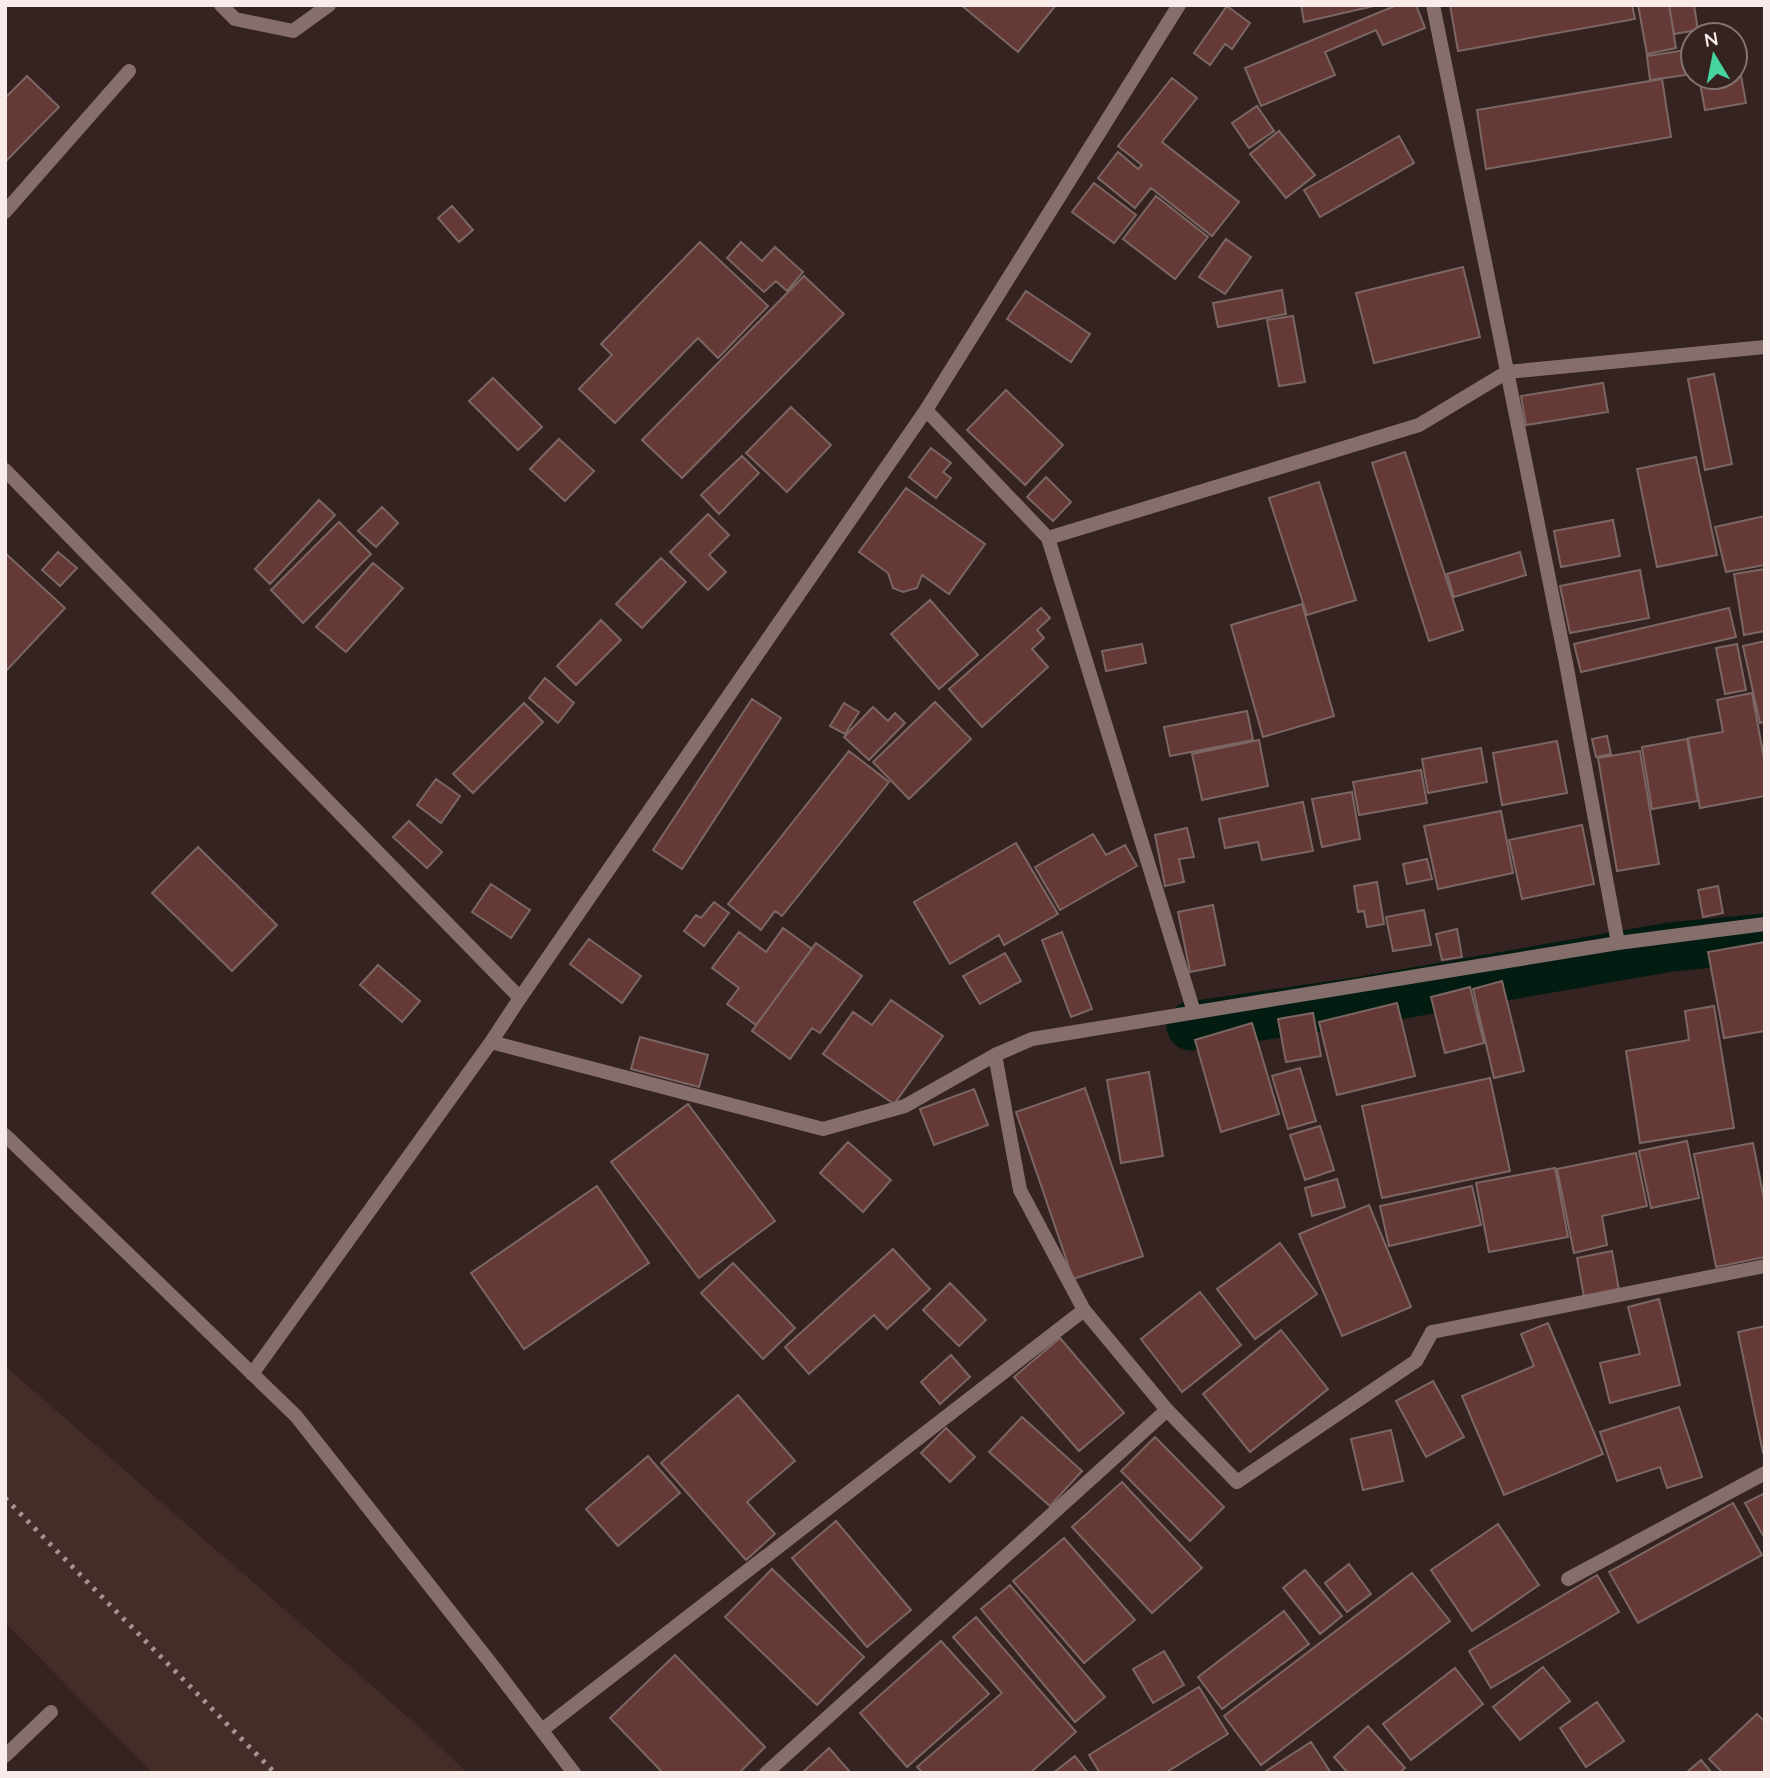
<svg xmlns="http://www.w3.org/2000/svg" width="1770" height="1778" viewBox="0 0 1770 1778" font-family="Quicksand,sans-serif">
  <style>
    .built { fill: #442c29 }
    .lines { fill: none; stroke-linecap: round; stroke-linejoin: round }
    .canal { stroke: #031c12; stroke-width: 49 }
    .building { fill: #653935; stroke: #7b6663; stroke-width: 2 }
    .lane { stroke: #856e6c; stroke-width: 14 }
    .street { stroke: #856e6c; stroke-width: 14 }
    .rail { stroke: #a39493; stroke-width: 5; stroke-dasharray: 3.5 7; stroke-linecap: butt }
  </style>
  <rect width="100%" height="100%" fill="#342321"/>
  <path class="built" d="M5,1366L426,1733L467,1773H153L5,1623Z"/>
  <g class="lines">
    <path class="canal" d="M1191,1026L1363,1001L1670,947L1765,938"/>
  </g>
  <path class="building" d="M961,5H1056L1018,52Z
    M1301,5H1378L1304,22Z
    M1397,5H1416L1425,28L1383,45L1376,30L1325,52L1335,75L1261,106L1245,68Z
    M1450,5H1632L1635,19L1458,51Z
    M1638,5H1669L1676,48L1647,54Z
    M1669,5H1694L1698,30L1674,34Z
    M1227,6L1250,23L1232,49L1225,44L1210,65L1194,53Z
    M1693,49V74L1650,80L1647,56Z
    M1740,70L1746,103L1705,110L1699,78L1735,77V71Z
    M27,76L59,107L5,162V98Z
    M1172,78L1197,98L1162,142L1239,202L1212,236L1151,188L1135,208L1098,178L1118,152L1138,169L1142,165L1118,146Z
    M1662,79L1671,137L1486,169L1477,110Z
    M1257,106L1274,131L1249,148L1232,123Z
    M1279,131L1315,175L1286,198L1250,154Z
    M1399,136L1414,163L1320,217L1304,190Z
    M1094,183L1136,215L1114,243L1072,212Z
    M1156,196L1208,237L1175,279L1123,239Z
    M452,206L473,230L459,242L438,218Z
    M1226,239L1251,257L1225,294L1199,277Z
    M700,242L768,306L718,358L698,338L615,423L579,389L612,355L601,344Z
    M741,242L762,261L775,247L803,272L787,291L776,281L764,292L727,258Z
    M1463,267L1480,337L1374,363L1356,293Z
    M804,276L844,314L682,478L642,440Z
    M1282,290L1286,314L1218,327L1213,303Z
    M1026,291L1090,334L1071,362L1007,319Z
    M1293,316L1305,382L1279,386L1267,320Z
    M1714,374L1732,464L1705,470L1688,379Z
    M493,378L542,427L518,450L469,401Z
    M1603,383L1608,412L1526,425L1521,396Z
    M1006,390L1063,445L1025,485L967,430Z
    M791,407L831,445L787,492L746,453Z
    M559,439L594,471L565,501L530,469Z
    M931,448L951,463L943,472L951,478L936,498L909,477Z
    M1405,452L1463,630L1429,641L1372,463Z
    M742,456L759,473L719,514L701,495Z
    M1696,457L1717,555L1657,567L1637,469Z
    M1046,477L1071,502L1053,521L1027,497Z
    M1319,482L1356,600L1307,615L1269,498Z
    M906,488L985,544L949,594L922,575L917,588L903,592L893,588L888,573L859,552Z
    M319,500L335,515L270,584L255,569Z
    M382,507L398,523L376,547L358,531Z
    M708,514L729,535L709,555L726,572L708,590L670,552Z
    M1765,516V565L1726,572L1715,527Z
    M1613,520L1620,556L1561,567L1554,531Z
    M339,522L371,554L303,623L271,590Z
    M58,552L77,568L60,586L42,570Z
    M1520,552L1526,575L1454,597L1447,574Z
    M5,553L65,608L5,672Z
    M661,558L686,582L642,628L616,604Z
    M373,563L403,588L346,652L316,627Z
    M1765,569V631L1744,635L1734,574Z
    M1640,570L1649,618L1570,633L1560,586Z
    M930,600L978,655L939,689L891,634Z
    M1302,604L1334,716L1263,737L1231,625Z
    M1041,608L1050,618L1037,630L1044,638L1032,649L1048,667L982,727L949,689Z
    M1729,608L1736,637L1581,672L1574,644Z
    M601,620L621,640L576,685L557,666Z
    M1765,641V722L1760,723L1743,646Z
    M1142,644L1146,663L1106,671L1102,651Z
    M1737,644L1746,690L1725,694L1716,648Z
    M545,678L574,703L558,723L529,698Z
    M1752,693L1765,764V796L1700,808L1688,738L1723,732L1717,700Z
    M752,699L781,718L682,869L653,850Z
    M935,702L971,739L909,799L873,762Z
    M524,703L543,722L473,793L453,774Z
    M844,703L859,712L845,734L830,726Z
    M873,707L888,721L895,713L905,723L869,760L844,737Z
    M1247,711L1253,740L1170,756L1164,727Z
    M1607,736L1611,754L1596,757L1592,739Z
    M1687,739L1698,801L1652,809L1642,747Z
    M1259,740L1268,786L1202,800L1192,754Z
    M1557,741L1567,793L1502,805L1493,753Z
    M1481,748L1487,782L1428,793L1422,759Z
    M849,751L889,782L782,916L775,911L761,930L728,904Z
    M1640,751L1659,864L1617,871L1598,758Z
    M1421,770L1427,803L1359,815L1353,782Z
    M436,779L460,796L441,823L417,805Z
    M1352,792L1360,839L1322,847L1312,799Z
    M1303,802L1313,851L1262,860L1258,842L1225,848L1219,819Z
    M1501,811L1513,873L1438,889L1424,826Z
    M409,821L442,852L427,868L393,837Z
    M1582,825L1594,884L1522,899L1509,840Z
    M1187,828L1194,857L1179,859L1184,882L1165,886L1155,835Z
    M1093,834L1106,855L1125,845L1137,866L1060,910L1035,867Z
    M1016,843L1058,914L1004,945L999,935L950,964L914,902Z
    M198,847L277,925L232,971L152,893Z
    M1427,859L1432,879L1407,884L1403,864Z
    M1377,882L1384,924L1367,927L1364,911L1358,912L1354,886Z
    M491,884L530,910L511,938L472,912Z
    M1718,886L1723,913L1703,917L1698,890Z
    M714,902L729,913L704,946L684,931L696,915L701,918Z
    M1213,905L1225,965L1190,972L1178,912Z
    M1424,910L1431,945L1393,951L1386,917Z
    M783,928L812,949L756,1025L727,1004L739,988L712,968L739,932L766,952Z
    M1457,929L1462,957L1442,960L1436,934Z
    M1062,932L1092,1009L1071,1017L1042,940Z
    M589,939L641,976L622,1003L570,964Z
    M1765,942V1031L1724,1038L1708,952Z
    M816,943L862,976L820,1033L812,1028L790,1059L752,1031Z
    M1005,953L1021,981L980,1004L963,976Z
    M378,965L420,1001L402,1022L360,985Z
    M1502,981L1524,1071L1494,1078L1473,989Z
    M1470,987L1484,1043L1445,1053L1431,997Z
    M891,1000L943,1036L894,1104L823,1054L853,1012L872,1025Z
    M1397,1003L1415,1076L1337,1095L1319,1022Z
    M1714,1006L1734,1128L1640,1143L1626,1051L1689,1040L1685,1011Z
    M1313,1013L1321,1056L1286,1062L1278,1019Z
    M1252,1023L1279,1114L1221,1132L1195,1040Z
    M640,1037L708,1055L699,1087L631,1069Z
    M1300,1068L1316,1121L1288,1129L1272,1076Z
    M1149,1072L1163,1156L1121,1163L1107,1080Z
    M1490,1078L1510,1171L1382,1198L1362,1106Z
    M1085,1088L1143,1256L1073,1279L1016,1112Z
    M974,1089L988,1125L934,1145L920,1109Z
    M688,1104L775,1221L699,1278L611,1162Z
    M1320,1126L1334,1170L1305,1180L1290,1135Z
    M1687,1141L1699,1198L1651,1208L1639,1151Z
    M848,1142L891,1180L863,1212L820,1173Z
    M1753,1143L1765,1204V1257L1716,1267L1694,1154Z
    M1636,1153L1647,1206L1602,1216L1607,1245L1574,1253L1557,1169Z
    M1555,1168L1568,1237L1489,1252L1476,1183Z
    M1337,1179L1345,1207L1312,1216L1305,1188Z
    M597,1186L649,1263L524,1349L471,1273Z
    M1472,1186L1481,1225L1389,1246L1380,1206Z
    M1369,1205L1411,1307L1342,1336L1299,1234Z
    M1280,1243L1317,1294L1255,1339L1217,1289Z
    M893,1249L930,1289L887,1329L874,1315L809,1374L785,1347Z
    M1612,1251L1619,1290L1584,1297L1577,1258Z
    M733,1263L795,1328L763,1359L701,1293Z
    M950,1283L986,1320L959,1346L923,1310Z
    M1200,1292L1241,1345L1182,1392L1141,1339Z
    M1659,1299L1680,1385L1610,1403L1600,1363L1640,1354L1628,1307Z
    M1548,1323L1603,1454L1504,1495L1462,1396L1534,1366L1521,1334Z
    M1765,1326V1453H1763L1738,1332Z
    M1281,1330L1328,1389L1250,1452L1203,1394Z
    M1060,1338L1124,1413L1079,1451L1014,1377Z
    M951,1355L970,1377L940,1404L921,1382Z
    M1433,1381L1464,1437L1426,1457L1396,1401Z
    M738,1395L795,1461L747,1502L775,1534L746,1560L661,1463Z
    M1679,1407L1702,1477L1667,1488L1660,1467L1617,1481L1600,1432Z
    M1022,1417L1082,1471L1050,1506L989,1452Z
    M946,1428L975,1457L950,1482L921,1453Z
    M1391,1430L1403,1481L1363,1490L1351,1439Z
    M1155,1437L1224,1507L1190,1541L1121,1471Z
    M648,1456L680,1493L618,1546L586,1509Z
    M1122,1482L1202,1568L1152,1613L1072,1527Z
    M1765,1493V1539L1745,1503Z
    M1733,1503L1762,1555L1638,1623L1609,1572Z
    M836,1521L911,1610L867,1647L792,1558Z
    M1498,1524L1539,1585L1472,1631L1431,1570Z
    M1064,1538L1135,1620L1084,1663L1013,1581Z
    M1349,1564L1371,1594L1347,1612L1325,1583Z
    M772,1569L864,1657L817,1705L725,1617Z
    M1305,1570L1342,1616L1320,1634L1283,1588Z
    M1412,1573L1450,1621L1261,1765L1224,1716Z
    M1597,1575L1619,1612L1491,1688L1469,1651Z
    M1010,1585L1105,1697L1075,1722L981,1609Z
    M1284,1611L1309,1644L1222,1709L1198,1677Z
    M976,1617L1076,1732L1030,1773H923L917,1767L1002,1693L953,1637Z
    M941,1641L989,1694L907,1767L860,1713Z
    M1164,1651L1184,1685L1153,1703L1133,1669Z
    M675,1655L765,1747L739,1773H663L610,1718Z
    M1543,1667L1570,1701L1520,1740L1493,1707Z
    M1455,1668L1483,1704L1411,1760L1383,1724Z
    M1199,1687L1228,1734L1165,1773H1100L1089,1755Z
    M1597,1702L1624,1741L1586,1767L1560,1728Z
    M1757,1714L1765,1722V1773H1723L1709,1759Z
    M1368,1726L1405,1768L1399,1773H1348L1334,1757Z
    M1311,1742L1331,1773H1267L1266,1771Z
    M829,1748L851,1773H802Z
    M1075,1756L1088,1773H1053Z
    M1701,1760L1712,1773H1686Z"/>
  <g class="lines">
    <path class="lane" d="M5,212L129,71
      M5,470L520,998
      M1048,538L1194,1012
      M1432,1332L1765,1266
      M1568,1579L1765,1473"/>
    <path class="street" d="M221,5L235,19L293,31L329,5
      M1433,5L1566,663L1618,943
      M926,410L1048,538L1419,425L1507,372L1765,347
      M491,1042L823,1129L905,1106L995,1055L1032,1039L1618,943L1765,924
      M995,1055L1020,1190L1084,1310L1167,1410L1237,1482L1416,1361L1432,1332
      M5,1135L296,1416L489,1661L574,1773
      M252,1374L491,1042L520,998L926,410L1179,5
      M542,1730L1084,1310
      M5,1756L51,1712
      M766,1773L1167,1410"/>
    <path class="rail" d="M5,1498L275,1773"/>
  </g>
  <rect width="1770" height="1778" fill="none" stroke="#f8ebea" stroke-width="14"/>
  <g transform="translate(1714 56) rotate(350)"><circle r="33" fill="#342321" stroke="#827371" stroke-width="2"/>
  <path d="M0-5L12 26L0 18L-12 26Z" fill="#47d49e"/>
  <text y="-10" font-size="19" font-weight="bold" text-anchor="middle" fill="#f8ebea">N</text>
  </g>
</svg>
